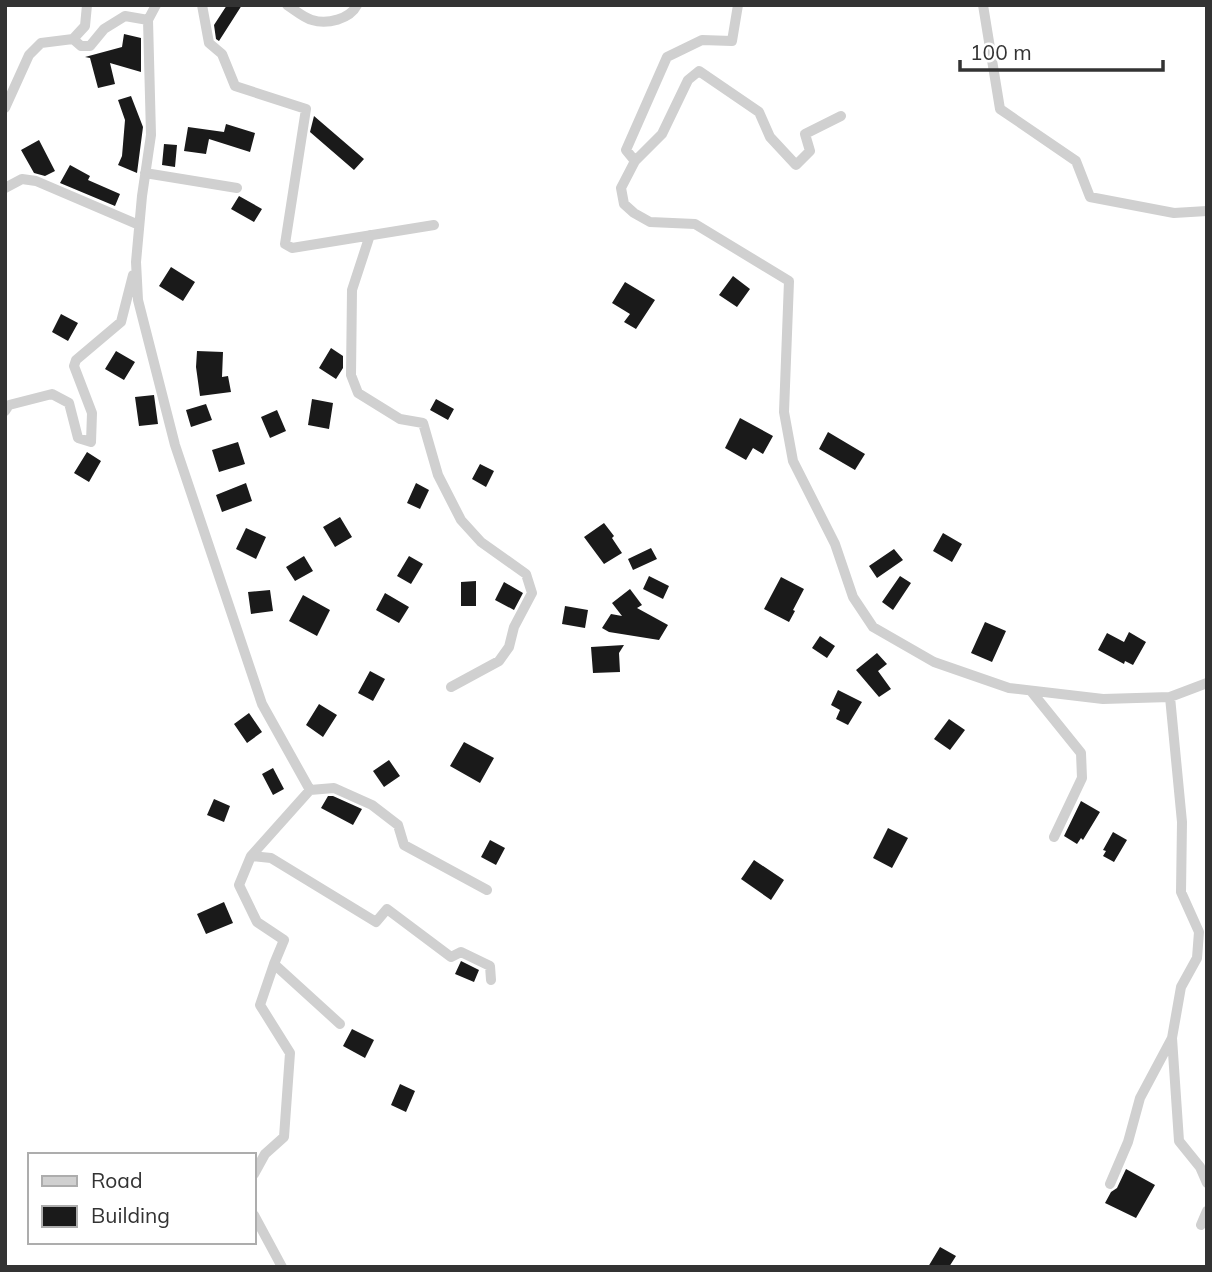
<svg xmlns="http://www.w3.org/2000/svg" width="1212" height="1272" viewBox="0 0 1212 1272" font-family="Mulish,sans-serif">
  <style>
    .building { fill: #1a1a1a }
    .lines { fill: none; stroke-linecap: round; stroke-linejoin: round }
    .minor { stroke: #d0d0d0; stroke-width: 10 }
  </style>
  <rect width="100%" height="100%" fill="#fff"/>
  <path class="building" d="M227,5H242L219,41L216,39L214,25Z
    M124,34L141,38V72L110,63L115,84L98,88L90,58L85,57L122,47Z
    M131,96L143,127L137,173L118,165L122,156L125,120L118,100Z
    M314,116L364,159L354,170L310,132Z
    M226,124L255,133L250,152L209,139L206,154L184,151L188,127L224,132Z
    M39,140L55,171L45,176L34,173L21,150Z
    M164,144L177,145L175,167L162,165Z
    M70,165L90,176L88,180L120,194L115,206L60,183Z
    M239,196L262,209L254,222L231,209Z
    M171,267L195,282L183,301L159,286Z
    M733,276L750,289L737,307L719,295Z
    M625,282L655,300L636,329L624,322L630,314L612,303Z
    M61,314L78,323L68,341L52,332Z
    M331,348L343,356V368L336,379L319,368Z
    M116,351L135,362L124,380L105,369Z
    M197,351L223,352L222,377L228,376L231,392L200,396L196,367Z
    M154,395L158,424L139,426L135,397Z
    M312,399L333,403L329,429L308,425Z
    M436,399L454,409L448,420L430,410Z
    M206,404L212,420L191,427L186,410Z
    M277,410L286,431L270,438L261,417Z
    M740,418L773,436L763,454L753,448L746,460L725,448Z
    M828,432L865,454L855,470L819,449Z
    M238,442L245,464L219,472L212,450Z
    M87,452L101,461L89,482L74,473Z
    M480,464L494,471L486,487L472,479Z
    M246,483L252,501L222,512L216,495Z
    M416,483L429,490L420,509L407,503Z
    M340,517L352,537L335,547L323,527Z
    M604,523L614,536L612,538L622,553L604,564L584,537Z
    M246,528L266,537L256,559L236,549Z
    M943,533L962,544L952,562L933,551Z
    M651,548L657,559L633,570L628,559Z
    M894,549L903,560L877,578L869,566Z
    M304,556L313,571L295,581L286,567Z
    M409,556L423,564L411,584L397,576Z
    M649,576L669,586L663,599L643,589Z
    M900,576L911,583L893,610L882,602Z
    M781,577L804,589L793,610L795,611L789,622L764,609Z
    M476,581V606H461V582Z
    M504,582L523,593L514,610L495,600Z
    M630,589L642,605L637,608L668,625L659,640L609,632L602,628L611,614L622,616L612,603Z
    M270,590L273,611L251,614L248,592Z
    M385,593L409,607L399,623L376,610Z
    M303,595L330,610L317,636L289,621Z
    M565,606L588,610L585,628L562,624Z
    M985,622L1006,631L992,662L971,653Z
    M1129,632L1146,642L1133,665L1125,661L1124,664L1098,650L1107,633L1124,642Z
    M820,636L835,646L827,658L812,648Z
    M624,645L619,653L620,672L593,673L591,647Z
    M877,653L887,664L878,671L891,689L879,697L856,670Z
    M370,671L385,679L373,701L358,693Z
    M838,690L862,702L848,725L836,719L840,710L831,705Z
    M319,704L337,715L323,737L306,725Z
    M249,713L262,732L247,743L234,724Z
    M949,719L965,730L950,750L934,739Z
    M464,742L494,758L480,783L450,766Z
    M389,760L400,776L384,787L373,771Z
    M273,768L284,789L273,795L262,774Z
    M328,796H333L362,809L353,825L321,808Z
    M214,799L230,806L224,822L207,815Z
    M1081,801L1100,812L1083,840L1081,838L1077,844L1064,836Z
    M888,828L908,838L892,868L873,858Z
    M1113,832L1127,840L1114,862L1103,856L1106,851L1103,850Z
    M490,840L505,848L496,865L481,857Z
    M754,860L784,880L771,900L741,879Z
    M224,902L233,923L206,934L197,914Z
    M461,961L479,970L474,982L455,974Z
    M352,1029L374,1040L365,1058L343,1046Z
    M400,1084L415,1091L406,1112L391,1105Z
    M1126,1169L1155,1185L1136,1218L1105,1203L1111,1192L1117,1188Z
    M940,1247L956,1256L949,1267H928Z"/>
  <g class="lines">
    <path class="minor" d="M87,5L85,26L73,39L81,46H90L104,29L125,16L148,20L151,135L142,196L136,262L138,300L175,445L262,704L310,790
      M202,5L209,43L222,54L235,86L306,109L285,244L292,248L434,225
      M287,5C295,10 304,18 312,20C327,25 350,19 357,5
      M983,5L1000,109L1076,161L1090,197L1174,213L1207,211
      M148,20L156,5
      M5,108L29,55L41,43L73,39
      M841,116L805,134L810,151L796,165L770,137L759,112L699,71L688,80L662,134L635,161L621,188L624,204L634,213L650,222L695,224L789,281L784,412L793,461L835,544L853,597L873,627L934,662L1009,688L1103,699L1170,697L1207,683
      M635,161L626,150L667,57L702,40L732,41L738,5
      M145,173L237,188
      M5,188L22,179L36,181L139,225
      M370,235L352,290L351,375L358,393L400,419L423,423L438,475L461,520L481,542L526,574L532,593L514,627L509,647L499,661L451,687
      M5,411L9,405L52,394L69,403L78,438L91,442L92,413L74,366L76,360L121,322L133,275
      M1031,691L1081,753L1082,778L1054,837
      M1170,697L1182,822L1181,892L1199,932L1197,958L1181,987L1172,1038L1179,1141L1200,1167L1207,1183
      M251,856L271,858L376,922L387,909L451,957L461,952L490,966L491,980
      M340,1024L274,964L284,940L257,922L239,885L251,856L310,790L334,788L372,805L398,825L404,845L487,890
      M254,1174L265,1154L284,1137L290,1053L260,1005L274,964
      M1110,1184L1128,1142L1140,1098L1172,1038
      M254,1215L282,1267
      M1201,1225L1207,1211"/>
  </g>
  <rect width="1212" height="1272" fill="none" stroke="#333333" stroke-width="14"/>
  <rect x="28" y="1153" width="228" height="91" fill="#ffffff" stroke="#adadad" stroke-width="2"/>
  <rect x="42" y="1176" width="35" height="10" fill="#d0d0d0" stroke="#adadad" stroke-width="2"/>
  <text x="91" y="1188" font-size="21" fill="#333333">Road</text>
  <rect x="42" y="1206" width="35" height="21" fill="#1a1a1a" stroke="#adadad" stroke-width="2"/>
  <text x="91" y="1223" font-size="21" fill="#333333">Building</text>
  <path d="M960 60v10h203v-10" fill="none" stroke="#333333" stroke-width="3.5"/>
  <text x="970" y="60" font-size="21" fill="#333333" stroke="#ffffff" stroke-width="5" paint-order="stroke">100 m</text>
</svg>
